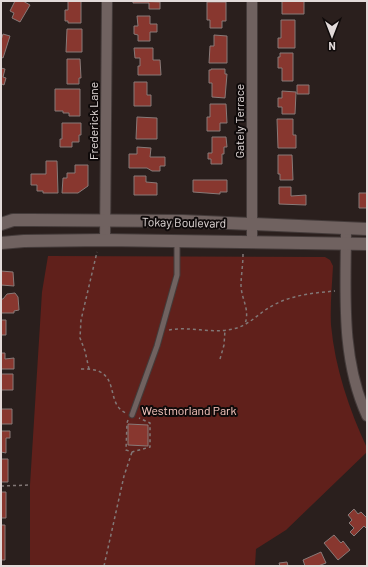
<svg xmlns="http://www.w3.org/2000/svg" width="368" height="567" viewBox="0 0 368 567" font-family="Barlow,sans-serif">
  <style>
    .green { fill: #60201b }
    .building { fill: #88372f; stroke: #887a78 }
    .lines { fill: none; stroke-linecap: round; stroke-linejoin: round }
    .service-casing { stroke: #443b3a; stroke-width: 7 }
    .minor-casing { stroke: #443b3a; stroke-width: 12 }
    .tertiary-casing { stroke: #443b3a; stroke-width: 14 }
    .path { stroke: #827877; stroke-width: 1.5; stroke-dasharray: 3 3; stroke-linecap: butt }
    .service { stroke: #706260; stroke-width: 5 }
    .minor { stroke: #706260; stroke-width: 10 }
    .tertiary { stroke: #706260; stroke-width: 12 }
    .labels { text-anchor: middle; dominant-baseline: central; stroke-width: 4; stroke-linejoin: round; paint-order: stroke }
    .street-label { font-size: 12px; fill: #e2dad9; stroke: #0f0a0a }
    .park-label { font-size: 12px; fill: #fac9c1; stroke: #0f0a0a }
  </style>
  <rect width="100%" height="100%" fill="#2a1f1d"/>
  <path class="green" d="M48,256L325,257L330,260L333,266C332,285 330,306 331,325C335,368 349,409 367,448V452L286,530L256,549L255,566H30V485L42,292Z"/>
  <path class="building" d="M15,1H23L30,5L20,22L12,18L14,13L10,11Z
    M68,1H81V23H68V21H65V10H68Z
    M133,1L160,2V9H149V3H133Z
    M282,1H304V14H282Z
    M207,2H226V21H222V28H210V20H207Z
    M137,16H150V24H157V32H150V41H138V35L134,34V26H138Z
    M281,20H295V48H278V38H281Z
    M67,29H82V52H66Z
    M3,34L10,36L3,58L1,57V40Z
    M214,35L227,36V63H209L210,46H214Z
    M134,48H153V60H160L161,75H138V66H140V58H135Z
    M280,53H293V81H282V68H278V57H280Z
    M67,59H80L81,78H79V84H67Z
    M1,68L5,69L3,77L6,78L4,85L2,84L1,86Z
    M211,69H225V74H227L225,98L212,97V83H209V70H211Z
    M134,82H147V95H151V106H134Z
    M297,85H309V94H297Z
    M55,89H80V116H69V113H63V111H55Z
    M282,91L296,92L295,114H282V107H278V98H282Z
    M210,104H226L227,123H220V131H207V117H210Z
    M137,117L157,118V139H136Z
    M277,119H293V135H296V148H278Z
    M62,123H81V135H79V142H72V147H60V139H62Z
    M212,137H226L227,147H224V154H222V164H211V159H208V153H212Z
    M137,147L151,148L150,157H165V166H160V171H152L147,168H129V154H137Z
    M278,155H292L293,180H280V174H278Z
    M46,161H57L58,193H43V191H37V185H31V174H46Z
    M75,165H88V186L78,193H62L63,178H67V173H75Z
    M134,176H146V182L157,183V195H134Z
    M193,180H227V192H220V194L193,192Z
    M279,187H291V196L306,195V205L279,204Z
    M359,193H367V208H359Z
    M1,271L13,272L14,286L1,285Z
    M15,293L18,297L19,310L14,311V313H1V299H3L7,294Z
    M1,320H6V335H1Z
    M1,353H5V359L14,358V369H1Z
    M1,374H13V390H1Z
    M1,409H12V424H1Z
    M128,424L148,425V446L128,445Z
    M1,431H10V438H6V453L1,452Z
    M1,459H8V482H1Z
    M1,492H6V518H1Z
    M354,509L358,514L361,512L367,518V529L364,526L354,536L350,532L354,528L349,523L352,520L348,515Z
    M1,525H5V560H1Z
    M334,535L341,543L343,541L350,550L338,560L324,543Z
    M321,552L326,563L318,566H305L303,560Z
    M287,562L288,566H280L279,563Z"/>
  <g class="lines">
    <g class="service-casing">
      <path id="service" d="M132,415L157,346L177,275V241"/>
    </g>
    <g class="minor-casing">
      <path id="minor" d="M346,229C346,291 340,357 367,416
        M105,240L107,1
        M252,242V1"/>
    </g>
    <g class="tertiary-casing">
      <path id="tertiary" d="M1,224L13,220H31L182,221L367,229
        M1,243L24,241L105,240L367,244"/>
    </g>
    <path class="path" d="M243,254C243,265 241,276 241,286C242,301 250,309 245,324
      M169,330C190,326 212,334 233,329C248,326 258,314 270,307C290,295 313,293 335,291
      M220,359L224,345L225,330
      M81,369C124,367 103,403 126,413
      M89,369L85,351L80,338L81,320L97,252
      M128,420L127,423L126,450L132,452L150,447V423L139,418
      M1,486L30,485
      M104,566L124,476L132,452"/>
    <use href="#service" class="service"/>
    <use href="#minor" class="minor"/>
    <use href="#tertiary" class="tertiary"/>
  </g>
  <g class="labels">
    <g class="street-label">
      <text transform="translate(93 121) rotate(-90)">Frederick Lane</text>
      <text transform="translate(239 121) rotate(-90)">Gately Terrace</text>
      <text transform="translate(184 222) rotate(1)">Tokay Boulevard</text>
    </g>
    <g class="park-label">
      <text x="189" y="410">Westmorland Park</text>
    </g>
  </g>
  <rect width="368" height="567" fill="none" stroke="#e2dad9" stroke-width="4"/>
  <g transform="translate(332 36) rotate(180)" stroke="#0f0a0a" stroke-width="3" paint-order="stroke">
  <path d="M0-3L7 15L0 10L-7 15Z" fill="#e2dad9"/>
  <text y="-6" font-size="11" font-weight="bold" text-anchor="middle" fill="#e2dad9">N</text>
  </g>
</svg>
